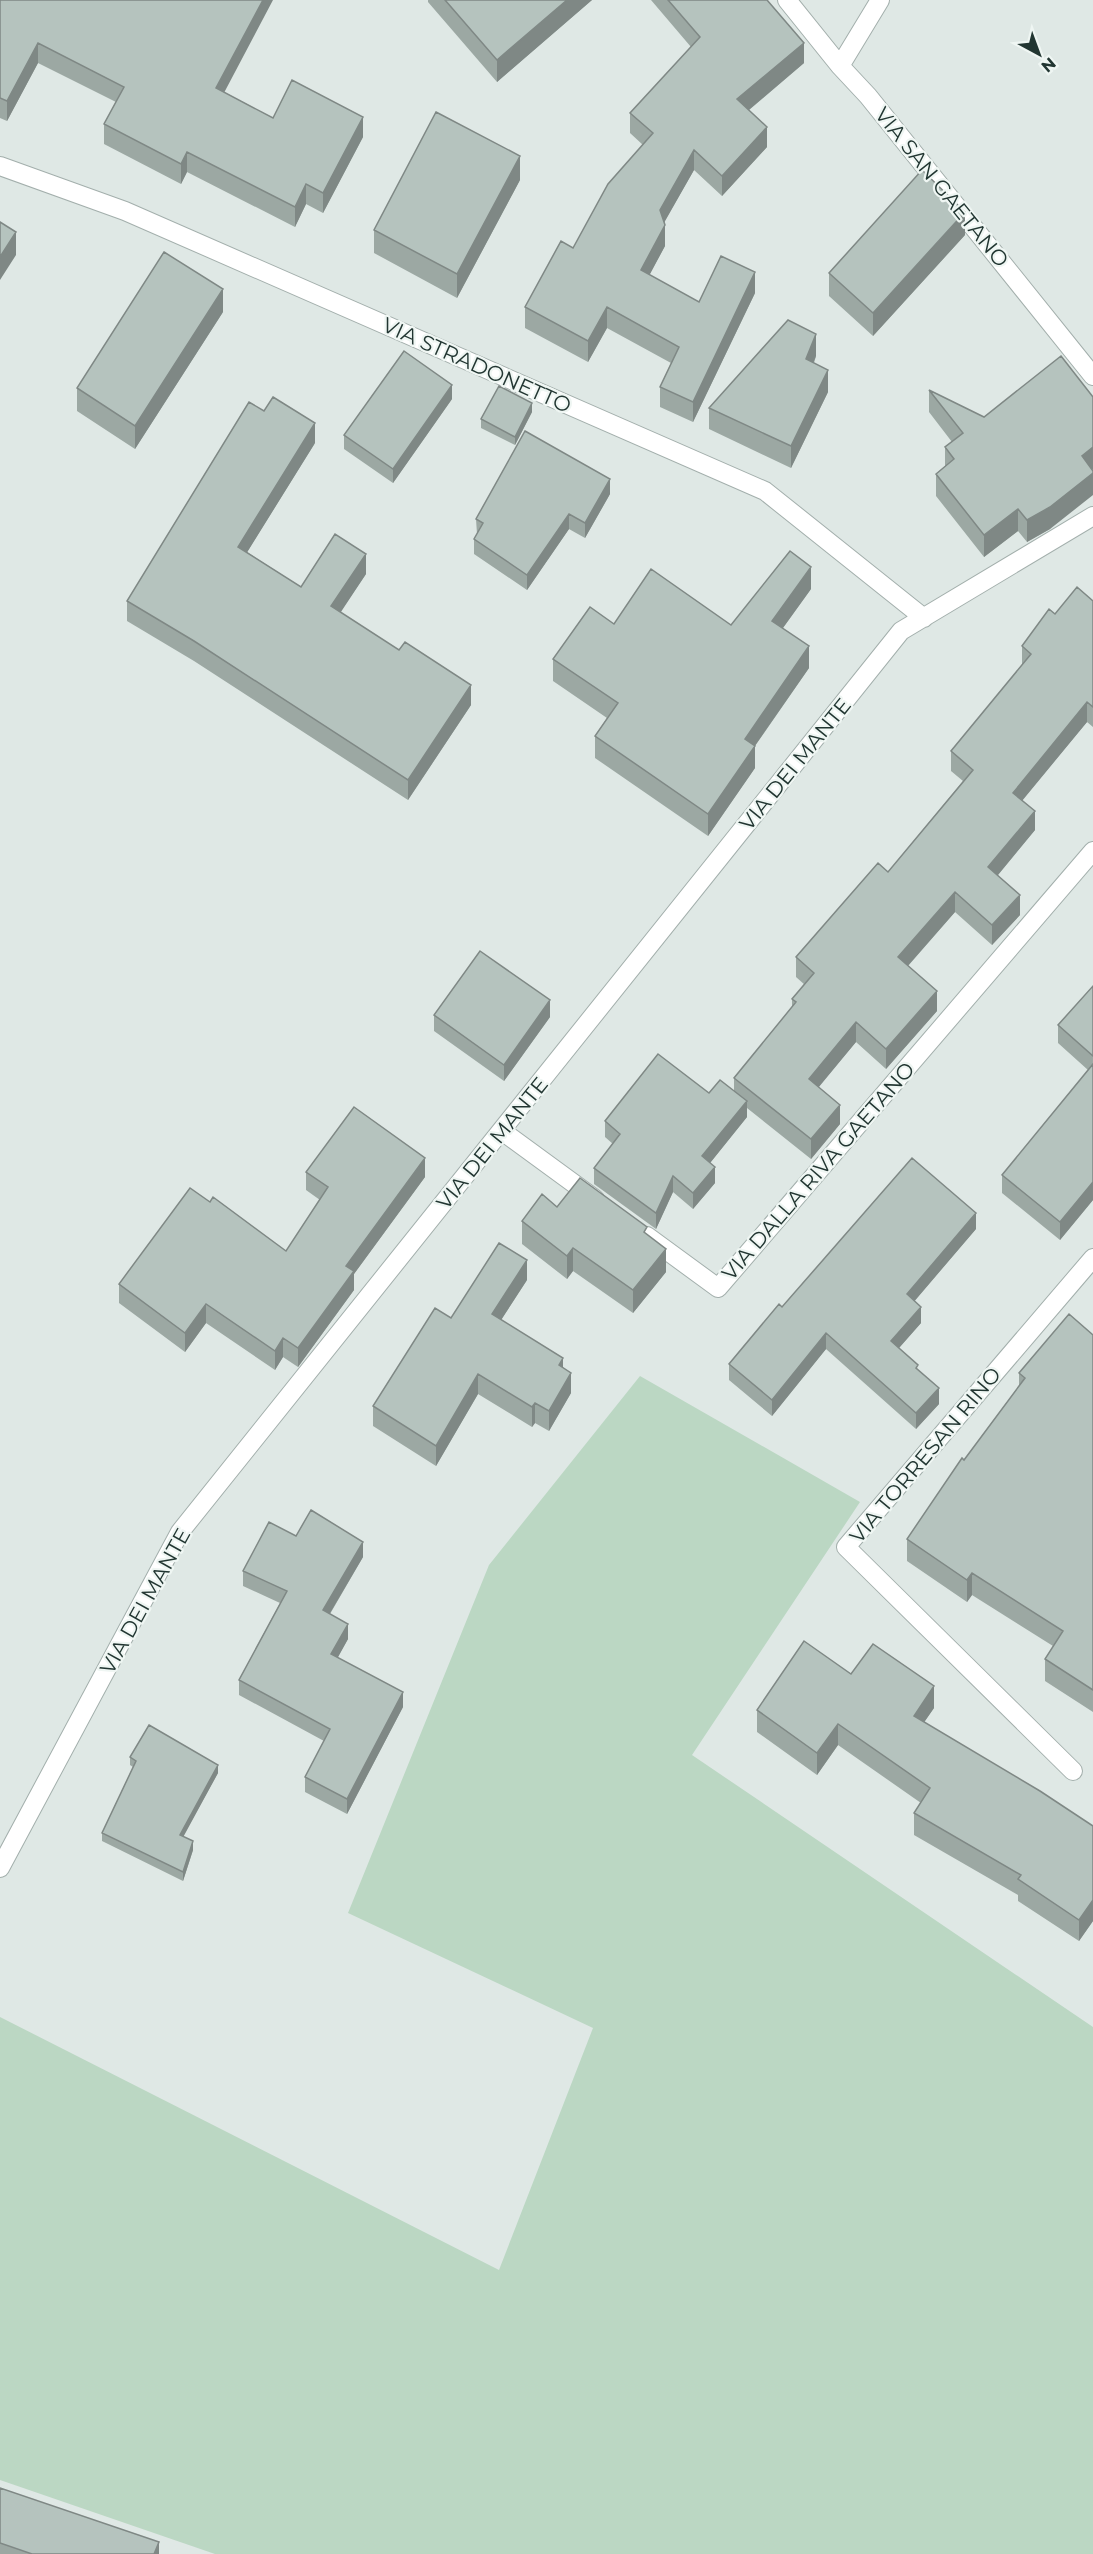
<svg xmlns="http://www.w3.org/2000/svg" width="1093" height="2554" viewBox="0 0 1093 2554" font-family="Montserrat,sans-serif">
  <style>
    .green { fill: #bbd7c3 }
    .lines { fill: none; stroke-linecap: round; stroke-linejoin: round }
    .minor-casing { stroke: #a3afac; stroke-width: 20 }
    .minor { stroke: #fff; stroke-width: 18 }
    .wall { fill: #9ca8a3 }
    .shaded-wall { fill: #7f8885 }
    .building { fill: #b5c3be; stroke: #7f8885; stroke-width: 1.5 }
    .labels { text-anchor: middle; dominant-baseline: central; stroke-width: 4.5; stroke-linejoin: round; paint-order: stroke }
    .street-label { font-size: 21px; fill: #223632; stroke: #eff6f3 }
  </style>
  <rect width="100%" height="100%" fill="#dfe8e5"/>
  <path class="green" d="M640,1376L860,1502L692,1755L1093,2027V2554H215L0,2480V2017L499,2270L593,2028L348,1913L489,1565Z"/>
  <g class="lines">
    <g class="minor-casing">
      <path id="minor" d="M787,0L840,66L868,96L1093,376
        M840,66L880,0
        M0,166L125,211L765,491L924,618
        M502,1131L595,1199
        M647,1236L718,1288L1093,851
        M1073,1771L846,1547L1093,1258
        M0,1868L180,1532L901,631L1093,516"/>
    </g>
    <use href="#minor" class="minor"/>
  </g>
  <path class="wall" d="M0,0L224,92L273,118L363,137L323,213L306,204L295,227L187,172L181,184L104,144V124L116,102L38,63L7,121L0,118Z
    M428,0H592L497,82L428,2Z
    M651,0H767L804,63L749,110L767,147L722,196L694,170L664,222L665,246L649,275L699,302L755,293L693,422L660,407V387L671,363L607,328L588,362L525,328V307L573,248L643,145L630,133V113L691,47Z
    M520,180L457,298L374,253V230Z
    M965,235L873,336L829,296V273Z
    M223,312L135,449L77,411V388Z
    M816,356L814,363L828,392L791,468L709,429V408Z
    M929,390L984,417L1093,397V469L1050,529L1027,542L1018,531L984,557L936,496V474L945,466V447L952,442L929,412Z
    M452,399L393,483L344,449V435Z
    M532,412L515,445L481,428V419Z
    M315,443L247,552L301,587L366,574L340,612L471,705L408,800L194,661L127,621V601Z
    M610,494L585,538L569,529L527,590L474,554V539L477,534L476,519Z
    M811,589L783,628L809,668L755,746V768L708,836L595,758V736L607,718L553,681V659L614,624L731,625Z
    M1093,601V727L1087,722L1022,800L1035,830L998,875L1020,915L992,945L955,912L908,966L937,1011L886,1069L856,1042L818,1087L840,1124L811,1159L747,1108V1117L710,1163L715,1183L693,1209L673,1192L656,1229L594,1184V1168L613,1144L605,1137V1121L709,1093L734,1091V1078L792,1007V999L805,985L796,977V957L888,872L963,781L951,771V751L1022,665V646L1055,614Z
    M1093,986V1200L1060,1240L1002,1193V1175L1088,1070L1058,1043V1025Z
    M434,1015L550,1017L504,1081L434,1031Z
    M306,1172L425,1177L354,1274V1290L298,1367L283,1357L275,1370L206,1323L185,1352L119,1303V1284L210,1202L286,1251L320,1200L306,1190Z
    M557,1207L666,1272L633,1313L573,1271L567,1279L522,1244V1221Z
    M976,1229L914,1301L921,1323L899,1348L918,1370L939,1404L916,1429L826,1349L772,1416L729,1380V1364L782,1307Z
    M527,1280L501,1320L563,1368L571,1393L549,1431L535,1423L532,1427L478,1394L436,1466L373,1426V1406L451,1318Z
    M1093,1335V1712L1045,1681V1659L1053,1646L972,1595L967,1602L907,1561V1539L964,1460L1019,1386V1373Z
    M296,1536L363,1557L330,1614L348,1639L337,1658L403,1707L347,1814L305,1792V1777L324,1741L239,1695V1680L280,1603L243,1586V1571Z
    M851,1674L934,1708L924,1722L1093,1826V1921L1079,1941L1018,1901V1895L914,1835V1813L921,1803L838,1745L817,1775L757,1732V1710Z
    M130,1757L218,1773L183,1836L193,1850L183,1881L102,1841V1833L133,1767L130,1765Z
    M0,2488L159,2554H0Z"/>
  <path class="shaded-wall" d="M263,0H273L216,108V88Z
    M567,0H592L497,82V60Z
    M38,43V63L7,121V101Z
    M804,43V63L737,120V99Z
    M363,117V137L323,213V193Z
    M767,127V147L722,196V176Z
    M694,150V170L660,230V210Z
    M187,152V172L181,184V164Z
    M520,156V180L457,298V274Z
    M306,184V204L295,227V207Z
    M965,212V235L873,336V313Z
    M665,225V246L641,291V270Z
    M16,232V255L0,280V257Z
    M755,272V293L693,422V402Z
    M223,289V312L135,449V426Z
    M607,307V328L588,362V341Z
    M816,334V356L806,381V359Z
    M828,370V392L791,468V446Z
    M452,385V399L393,483V469Z
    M532,403V412L515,445V437Z
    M315,423V443L238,567V547Z
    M1093,447V469L1082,478V456Z
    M1093,473V495L1050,529L1027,542V520Z
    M610,479V494L585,538V523Z
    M1018,509V531L984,557V535Z
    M569,514V529L527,590V575Z
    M366,554V574L331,627V606Z
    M811,567V589L772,643V621Z
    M809,646V668L745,760V739Z
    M471,685V705L408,800V780Z
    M1087,702V722L1013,812V793Z
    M755,746V768L708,836V814Z
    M1035,811V830L988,887V867Z
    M955,892V912L898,977V957Z
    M1020,895V915L992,945V925Z
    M937,991V1011L886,1069V1049Z
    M550,1000V1017L504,1081V1065Z
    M856,1022V1042L809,1099V1079Z
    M747,1101V1117L702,1173V1156Z
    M840,1105V1124L811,1159V1139Z
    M425,1158V1177L354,1274V1290L298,1367V1348L346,1266Z
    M715,1167V1183L693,1209V1193Z
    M673,1176V1192L656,1229V1213Z
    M1093,1182V1200L1060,1240V1222Z
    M976,1213V1229L907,1310V1294Z
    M573,1248V1271L567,1279V1256Z
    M666,1249V1272L633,1313V1290Z
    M527,1260V1280L492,1334V1314Z
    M206,1304V1323L185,1352V1333Z
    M921,1307V1323L891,1357V1341Z
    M826,1333V1349L772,1416V1400Z
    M283,1338V1357L275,1370V1351Z
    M563,1358V1378L559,1365Z
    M571,1373V1393L549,1431V1411Z
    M478,1374V1394L436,1466V1446Z
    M939,1388V1404L916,1429V1413Z
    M535,1403V1423L532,1427V1407Z
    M363,1542V1557L323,1625V1610Z
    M972,1573V1595L967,1602V1580Z
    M348,1624V1639L331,1670V1654Z
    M934,1686V1708L914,1737V1716Z
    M403,1692V1707L347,1814V1799Z
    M838,1724V1745L817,1775V1753Z
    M218,1765V1773L180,1843V1835Z
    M193,1841V1850L183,1881V1872Z
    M1093,1900V1921L1079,1941V1920Z
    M159,2542V2554H154Z"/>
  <path class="building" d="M0,0H263L216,88L273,118L292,80L363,117L323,193L306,184L295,207L187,152L181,164L104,124L124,87L38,43L7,101L0,98Z
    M445,0H567L497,60Z
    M668,0H767L804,43L737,99L767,127L722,176L694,150L660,210L665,225L641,270L699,302L721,256L755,272L693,402L660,387L679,347L607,307L588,341L525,307L561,241L573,248L608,184L653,133L630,113L700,37Z
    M436,112L520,156L457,274L374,230Z
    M922,170L965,212L873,313L829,273Z
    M0,222L16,232L0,257Z
    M164,252L223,289L135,426L77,388Z
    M788,320L816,334L806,359L828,370L791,446L709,408Z
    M404,351L452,385L393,469L344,435Z
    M1061,356L1093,397V447L1082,456L1093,471V473L1050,507L1027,520L1018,509L984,535L936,474L954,459L945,447L963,433L929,390L984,417Z
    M499,386L532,403L515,437L481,419Z
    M273,397L315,423L238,547L301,587L335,534L366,554L331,606L399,650L405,642L471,685L408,780L194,641L127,601L249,402L264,411Z
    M525,431L610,479L585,523L569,514L527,575L474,539L483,523L476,519Z
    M790,551L811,567L772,621L809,646L745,739L755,746L708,814L595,736L618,703L553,659L590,607L614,624L651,569L731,625Z
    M1077,587L1093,601V707L1087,702L1013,793L1035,811L988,867L1020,895L992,925L955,892L898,957L937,991L886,1049L856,1022L809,1079L840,1105L811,1139L734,1078L796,1002L792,999L814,973L796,957L878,863L888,872L973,770L951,751L1031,654L1022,646L1049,609L1055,614Z
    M480,951L550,1000L504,1065L434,1015Z
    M1093,986V1056L1058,1025Z
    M658,1054L709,1093L720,1080L747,1101L702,1156L715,1167L693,1193L673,1176L656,1213L594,1168L620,1134L605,1121Z
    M1093,1064V1182L1060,1222L1002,1175Z
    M354,1107L425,1158L346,1266L354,1271L298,1348L283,1338L275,1351L206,1304L185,1333L119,1284L190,1188L210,1202L213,1197L286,1251L328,1187L306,1172Z
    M912,1158L976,1213L907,1294L921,1307L891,1341L918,1365L916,1368L939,1388L916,1413L826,1333L772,1400L729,1364L779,1304L782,1307Z
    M580,1178L647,1227L644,1232L666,1249L633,1290L573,1248L567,1256L522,1221L542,1194L557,1207Z
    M499,1243L527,1260L492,1314L563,1358L559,1365L571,1373L549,1411L535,1403L532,1407L478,1374L436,1446L373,1406L435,1308L451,1318Z
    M1069,1314L1093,1335V1690L1045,1659L1063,1631L972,1573L967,1580L907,1539L962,1458L964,1460L1025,1378L1019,1373Z
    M311,1510L363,1542L323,1610L348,1624L331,1654L403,1692L347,1799L305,1777L330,1729L239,1680L287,1591L243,1571L269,1522L296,1536Z
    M804,1641L851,1674L873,1644L934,1686L914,1716L1040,1791L1093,1826V1900L1079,1920L1018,1879L1021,1875L914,1813L930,1788L838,1724L817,1753L757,1710Z
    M149,1725L218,1765L180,1835L193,1841L183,1872L102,1833L136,1761L130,1757Z
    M0,2488L159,2542L154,2554H32L0,2543Z"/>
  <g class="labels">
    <g class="street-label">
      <text transform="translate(942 187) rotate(51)">VIA SAN GAETANO</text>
      <text transform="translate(477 365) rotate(24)">VIA STRADONETTO</text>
      <text transform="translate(795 764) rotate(-51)">VIA DEI MANTE</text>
      <text transform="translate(492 1143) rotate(-51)">VIA DEI MANTE</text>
      <text transform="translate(818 1171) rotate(-49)">VIA DALLA RIVA GAETANO</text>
      <text transform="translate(925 1455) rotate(-50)">VIA TORRESAN RINO</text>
      <text transform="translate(145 1601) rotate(-61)">VIA DEI MANTE</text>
    </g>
  </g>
  <g transform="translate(1039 54) rotate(139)" stroke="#eff6f3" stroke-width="4.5" paint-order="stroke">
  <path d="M0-4.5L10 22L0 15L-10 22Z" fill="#223632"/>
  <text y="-9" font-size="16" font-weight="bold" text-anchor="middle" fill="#223632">N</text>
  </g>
</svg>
